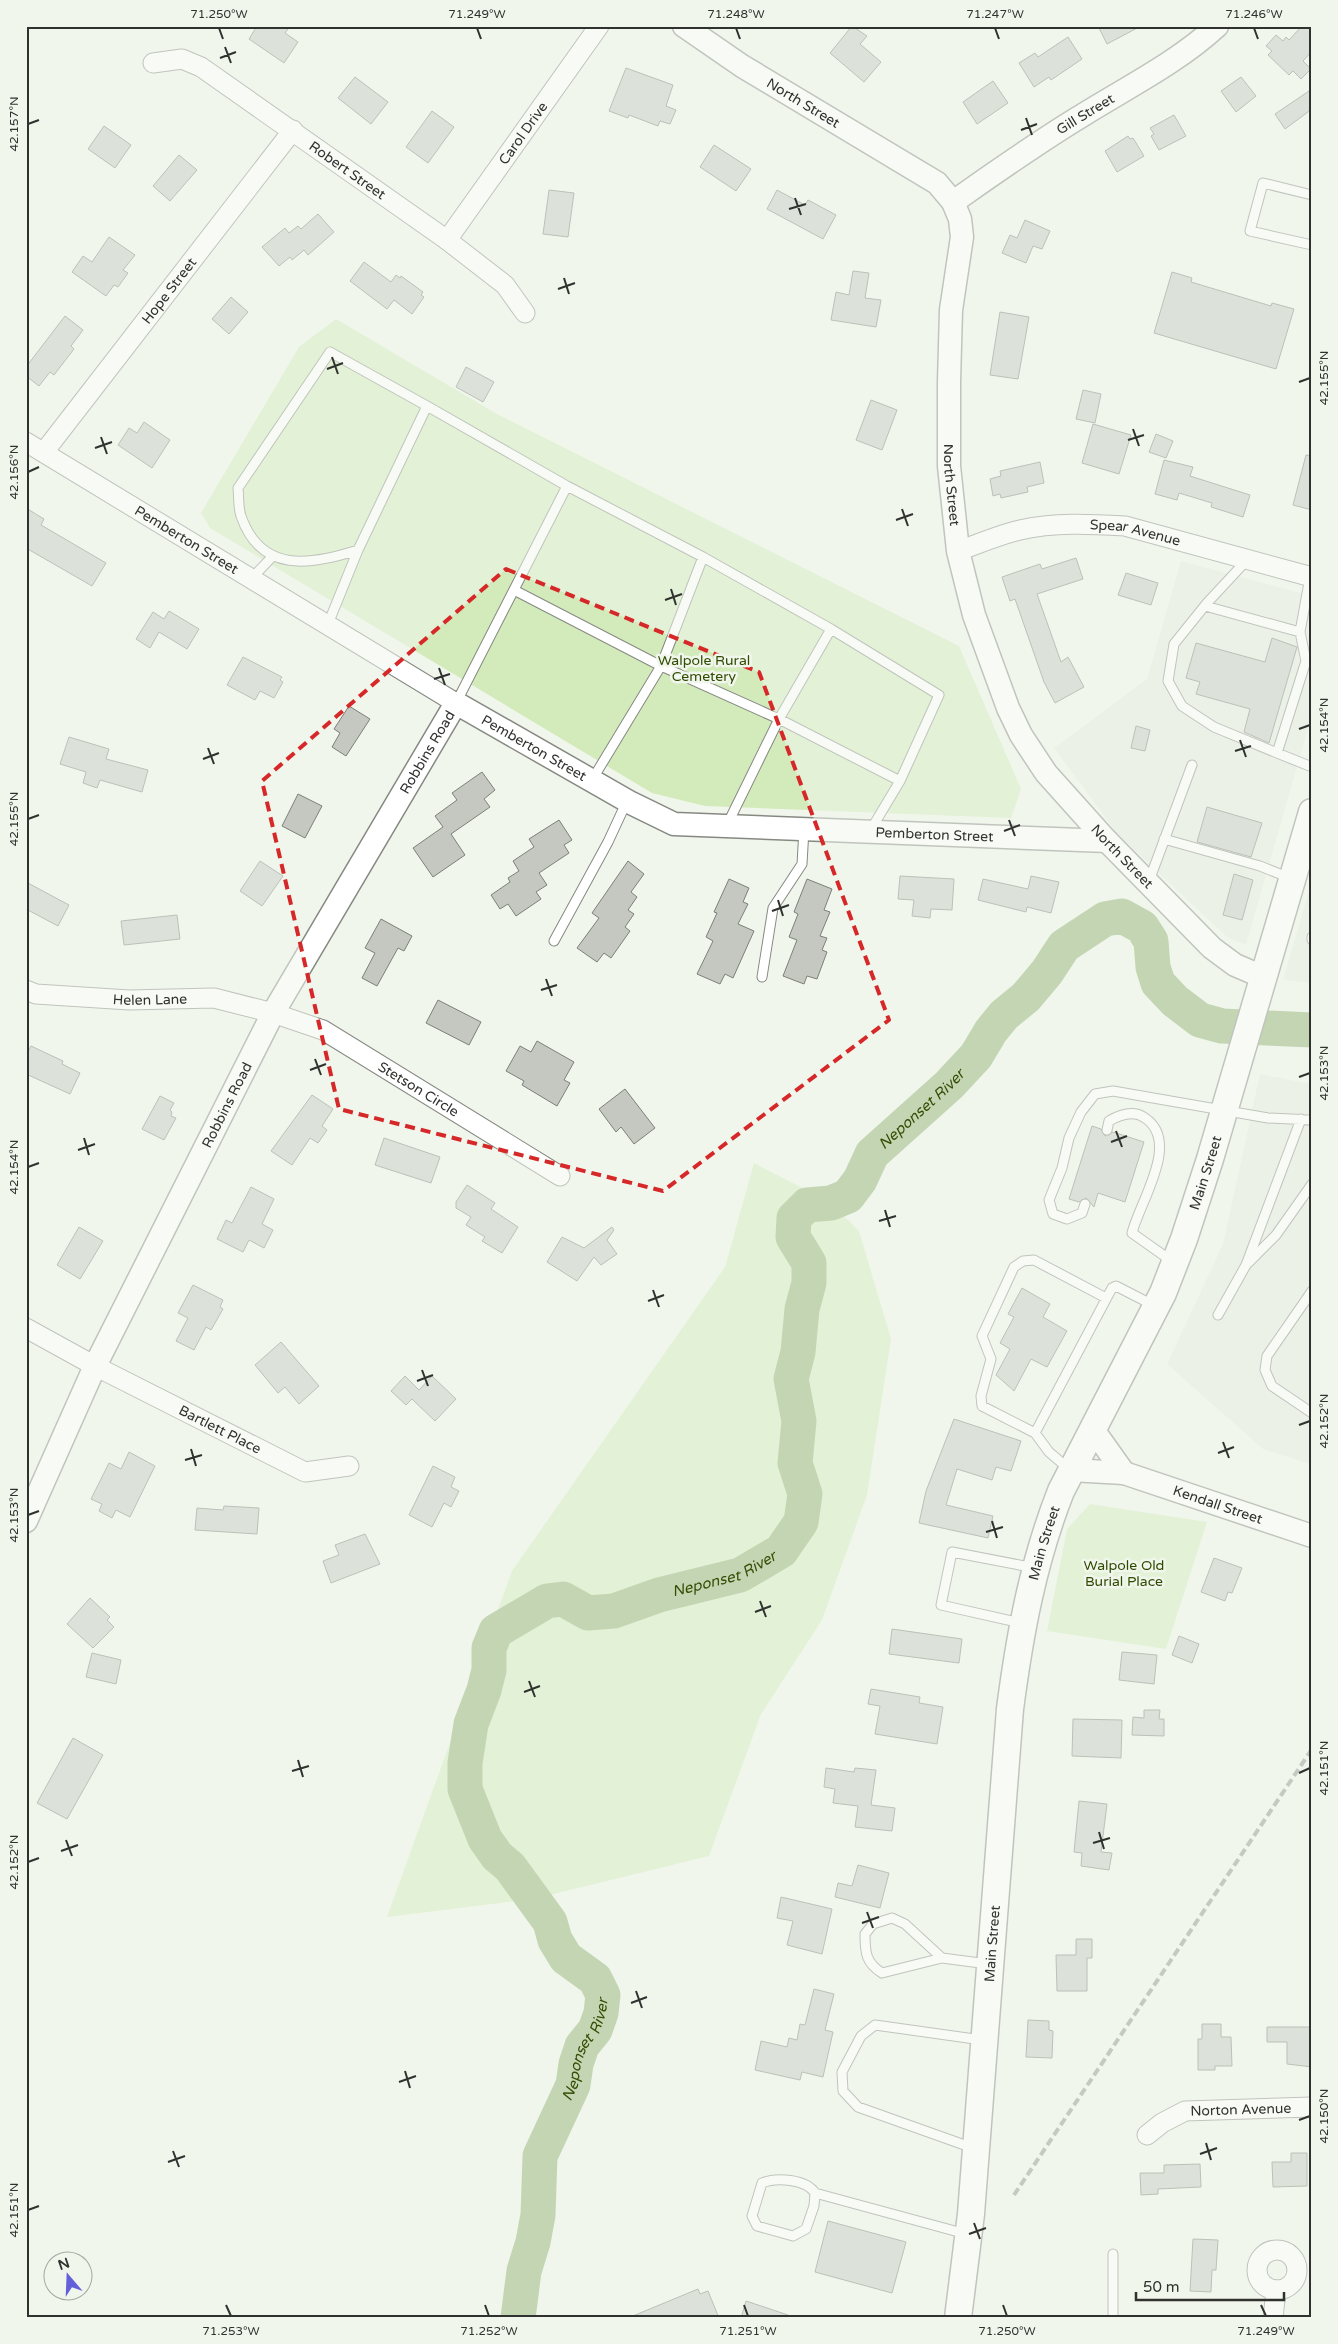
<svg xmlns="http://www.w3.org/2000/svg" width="1338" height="2344" viewBox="0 0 1338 2344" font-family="'Varela Round',sans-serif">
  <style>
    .built { fill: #e4ecdd }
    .green { fill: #d3ebbb }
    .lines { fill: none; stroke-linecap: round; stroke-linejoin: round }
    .river { stroke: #8fae6d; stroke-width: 35 }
    .building { fill: #c4c8c0; stroke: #7c8079 }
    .service-casing { stroke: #868982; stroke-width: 11 }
    .minor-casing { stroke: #868982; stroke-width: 21 }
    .tertiary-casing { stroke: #868982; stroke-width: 25 }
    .secondary-casing { stroke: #868982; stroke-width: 29 }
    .service { stroke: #fff; stroke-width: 9 }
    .minor { stroke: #fff; stroke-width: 19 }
    .tertiary { stroke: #fff; stroke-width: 22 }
    .secondary { stroke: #fff; stroke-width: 26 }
    .rail { stroke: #8f938d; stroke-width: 4; stroke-dasharray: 8 4; stroke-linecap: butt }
    .marked { fill: none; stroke: #d62828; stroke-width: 4; stroke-dasharray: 10 6; stroke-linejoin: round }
    .ticks { fill: none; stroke: #30322f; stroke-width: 2 }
    .labels { text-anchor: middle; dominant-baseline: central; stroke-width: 5; stroke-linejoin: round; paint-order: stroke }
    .street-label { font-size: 14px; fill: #30322f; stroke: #f1f6ed }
    .park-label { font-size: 14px; fill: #304b00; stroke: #f1f6ed }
    .water-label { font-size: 15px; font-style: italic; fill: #344f05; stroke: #f1f6ed }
    .neatline { fill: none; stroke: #30322f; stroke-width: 2 }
    .ticks-label { font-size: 12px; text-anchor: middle; fill: #30322f }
  </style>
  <rect width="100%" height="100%" fill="#f1f6ed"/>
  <path class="built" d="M1181,561L1312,596V715L1246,945L1227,937L1119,836L1054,748L1147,679Z
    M1312,880V983L1283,980Z
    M1260,1074L1312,1084V1465L1263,1449L1167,1364L1223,1244Z"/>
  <path class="green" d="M336,319L497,414L959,646L1021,789L1011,818L705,806L652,793L210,528L201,513L299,347Z
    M754,1163L831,1203L859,1231L891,1339L867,1495L822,1620L761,1714L709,1856L533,1899L387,1917L512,1571L725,1267Z
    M1090,1504L1207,1522L1166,1649L1047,1631L1067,1529Z"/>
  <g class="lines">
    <path class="river" id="s1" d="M518,2318L524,2271L533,2242L538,2215L540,2156L573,2085L576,2064L582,2046L595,2030L601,2013L603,1995L595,1979L566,1958L555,1940L550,1922L510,1867L497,1856L485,1839L465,1789V1763L471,1724L484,1690L489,1670V1648L496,1631L547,1601L563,1599L588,1613L614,1611L659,1595L740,1575L781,1551L801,1522L805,1494L795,1463L799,1421L791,1379L798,1352L802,1309L809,1283V1263L793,1237L794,1218L807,1205L831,1203L848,1196L860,1180L872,1154L949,1085L976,1056L991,1031L1004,1015L1026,997L1047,972L1064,946L1105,919L1122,916L1142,927L1151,941L1153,967L1158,983L1175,1001L1200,1020L1222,1026L1312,1030"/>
  </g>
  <path class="building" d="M257,26H290L285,33L298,42L284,63L249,39Z
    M852,26L867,36L860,44L881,62L864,82L830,53Z
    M1098,26H1141L1107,44Z
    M1302,26H1312V51L1303,61L1311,69L1301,79L1293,71L1289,75L1268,55L1272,51L1266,46L1276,35L1283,41L1286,37L1289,40Z
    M1068,37L1082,59L1051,80L1049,77L1034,87L1019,63L1035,53L1038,57Z
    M626,68L673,85L666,106L676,110L670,124L660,121L658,126L629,115L628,118L609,111Z
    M355,77L388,102L371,124L338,98Z
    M1241,77L1256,96L1236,112L1221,91Z
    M993,81L1008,103L977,124L963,102Z
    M1312,89V109L1285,129L1275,114Z
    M432,111L454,127L428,163L406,147Z
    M1174,115L1186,136L1159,150L1151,136L1154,134L1150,128Z
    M104,126L131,145L115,168L88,149Z
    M1128,136L1130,139L1133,138L1144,156L1117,172L1105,151Z
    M714,145L751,169L736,191L700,167Z
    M179,155L197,170L170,201L153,186Z
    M549,190L574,193L568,237L543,234Z
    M777,190L805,205L808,200L836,215L823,239L767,209Z
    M318,214L334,232L308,255L304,250L292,260L290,257L279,266L262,247L285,228L289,233L298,226L301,229Z
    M1025,220L1050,231L1042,249L1033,246L1026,263L1002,253L1010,235L1017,238Z
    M109,237L135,255L123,270L128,273L118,287L114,285L106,296L72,272L83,256L92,262Z
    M364,262L391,282L396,275L400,278L401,276L423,292L421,295L424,297L412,314L394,300L387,309L350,281Z
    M853,271L869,273L865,298L881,300L876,327L831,320L836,292L849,295Z
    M1172,272L1192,278L1191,282L1271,306L1272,303L1294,309L1276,369L1154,333Z
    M231,297L248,312L229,334L212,319Z
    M1000,312L1029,317L1018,379L990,375Z
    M65,316L83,330L71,346L74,349L54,375L50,372L39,386L26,376V367Z
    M466,367L494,382L483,402L456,387Z
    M1083,390L1101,394L1095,423L1076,419Z
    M871,400L897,410L882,450L856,440Z
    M144,422L170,440L152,468L118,445L129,428L137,433Z
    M1093,424L1131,435L1119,474L1082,463Z
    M1156,434L1173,441L1166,458L1149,452Z
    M1306,455L1312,456V510L1293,505Z
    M1164,460L1193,467L1190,476L1250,495L1243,517L1211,507L1212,503L1179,493L1177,500L1155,494Z
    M1040,462L1044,483L1027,487L1028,492L1001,498L1000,494L993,496L990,479L1001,476L1000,471Z
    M26,508L44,519L41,525L106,563L92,586L26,548Z
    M1076,558L1083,579L1037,594L1061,662L1068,657L1084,687L1055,703L1044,682L1015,599L1010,601L1002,577L1040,564L1042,569Z
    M1126,573L1158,583L1151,605L1118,595Z
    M169,611L199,629L187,649L159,632L150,648L136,639L153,612L164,619Z
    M1272,638L1297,647L1269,743L1244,732L1250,709L1196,694L1200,682L1186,678L1196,643L1265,662Z
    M243,657L282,677L280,680L283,682L274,698L260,691L255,700L227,685Z
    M349,706L370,719L346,756L332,747L340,733L334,729Z
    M1136,726L1150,730L1145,751L1131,748Z
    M69,737L109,749L106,759L148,770L142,792L100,780L97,788L83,783L86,772L60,764Z
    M482,772L495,790L484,799L490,807L451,834L465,855L433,877L413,848L443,827L435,816L457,800L452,793Z
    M298,794L322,806L305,838L282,826Z
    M1207,807L1262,823L1251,857L1197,842Z
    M559,820L572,840L564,845L569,853L539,873L547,885L536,892L541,899L516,916L508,904L500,909L491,895L510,882L508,878L519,871L513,861L534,847L529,839Z
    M260,861L283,876L262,906L240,891Z
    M628,861L644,874L631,892L637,897L628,910L634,914L625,927L630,931L611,958L604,953L597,962L577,948L599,918L592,913Z
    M1234,874L1253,880L1242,920L1223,915Z
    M900,876L954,879L952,910L931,909L930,918L912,916L914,900L898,899Z
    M1031,876L1059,882L1051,913L1027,907L1026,912L978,900L983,879L1028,889Z
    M729,879L749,888L743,902L748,904L738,924L754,931L733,978L725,974L720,984L697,974L713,941L706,937L717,913L714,912Z
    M807,879L832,889L824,910L830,912L820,936L827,938L822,950L827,952L817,979L807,976L804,984L783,976L797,940L789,937L798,914L794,912Z
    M26,882L69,905L58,926L26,909Z
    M177,915L180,939L124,945L121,921Z
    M381,919L412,936L404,951L398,948L377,986L362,978L375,953L365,948Z
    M438,1000L481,1022L469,1045L426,1023Z
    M537,1041L574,1062L564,1080L570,1083L557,1106L522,1085L524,1081L506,1071L520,1046L531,1052Z
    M31,1046L63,1061L62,1064L80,1073L70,1094L26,1074V1056Z
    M625,1089L655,1128L634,1144L621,1127L616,1132L599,1109Z
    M312,1095L333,1109L322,1126L327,1130L318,1143L310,1138L292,1165L271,1151Z
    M160,1096L174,1103L170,1110L172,1112L171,1116L176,1118L164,1140L142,1129Z
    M1092,1126L1101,1129L1105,1136L1113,1132L1144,1142L1125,1202L1098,1193L1094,1207L1086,1198L1079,1202L1069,1199Z
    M384,1138L440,1157L431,1183L375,1165Z
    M467,1185L495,1203L491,1209L518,1227L502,1253L482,1241L485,1237L466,1225L471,1217L456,1208V1202Z
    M251,1187L274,1199L262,1224L273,1230L264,1248L249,1240L243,1252L217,1239L226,1220L232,1223Z
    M79,1227L103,1241L80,1279L57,1265Z
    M612,1227L614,1230L607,1240L617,1254L601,1265L594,1257L577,1281L547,1262L562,1237L584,1248Z
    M193,1285L223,1300L220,1307L223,1309L211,1330L206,1327L194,1350L176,1341L188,1318L178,1313Z
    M1022,1288L1050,1304L1043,1317L1067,1331L1047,1367L1031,1359L1014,1391L996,1375L1010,1349L1000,1343L1014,1317L1008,1314Z
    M281,1342L319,1386L299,1404L285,1387L278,1393L255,1365Z
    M405,1376L419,1390L432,1376L456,1399L435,1421L412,1399L406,1405L391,1391Z
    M954,1419L1021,1441L1011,1471L996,1467L992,1480L957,1469L946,1505L993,1516L988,1538L919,1523L926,1491Z
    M129,1452L155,1466L130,1517L116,1510L112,1518L99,1511L102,1504L91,1499L109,1463L121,1469Z
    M433,1466L455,1477L451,1487L459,1491L451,1507L444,1503L432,1527L409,1515Z
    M224,1506L259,1508L257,1534L195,1530L197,1508L223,1510Z
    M365,1534L380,1564L331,1583L323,1561L339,1555L335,1545Z
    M1214,1558L1242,1568L1232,1593L1228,1592L1225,1601L1201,1592Z
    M90,1598L110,1617L107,1620L114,1627L93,1648L67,1624Z
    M892,1629L962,1639L959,1663L889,1654Z
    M1179,1636L1199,1644L1192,1663L1172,1655Z
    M1122,1652L1157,1655L1154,1684L1119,1680Z
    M92,1653L121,1660L116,1684L86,1677Z
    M871,1689L920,1697L919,1703L943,1707L937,1744L875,1734L880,1706L868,1704Z
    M1144,1710H1160L1159,1719H1164V1736L1132,1735L1133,1717L1144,1718Z
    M1073,1719L1122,1720L1121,1758L1072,1756Z
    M73,1738L103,1755L67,1819L37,1803Z
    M826,1768L854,1772L855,1768L876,1770L871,1805L895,1808L892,1831L855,1827L858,1806L833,1803L835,1789L824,1787Z
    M1079,1801L1107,1804L1101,1852L1112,1853L1109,1870L1081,1866L1082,1853L1074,1852Z
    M858,1865L889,1873L880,1908L835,1897L838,1883L852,1886Z
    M781,1897L832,1909L822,1954L787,1945L793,1921L777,1918Z
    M1076,1939H1092V1958H1087V1991H1057L1056,1955H1076Z
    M814,1989L834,1994L825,2030L833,2032L823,2077L802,2072L800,2080L755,2070L761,2041L787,2047L789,2038L797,2040L800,2024L805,2025Z
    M1028,2020L1049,2021V2030L1053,2031L1052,2058L1026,2057Z
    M1202,2024H1221V2037H1231L1232,2066H1215V2070H1198V2039H1202Z
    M1267,2027H1312V2067L1287,2064V2042H1267Z
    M1291,2153H1307V2186L1273,2187L1272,2162H1291Z
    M1200,2164L1201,2187L1158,2189V2194L1141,2195L1140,2173H1164V2165Z
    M828,2221L906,2242L892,2293L815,2272Z
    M1193,2239L1218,2240L1216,2270H1212L1211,2292L1190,2291Z
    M698,2289L700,2294L708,2291L719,2318H628Z
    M746,2301L788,2315V2318H741Z"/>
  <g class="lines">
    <g class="service-casing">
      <path id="service" d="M1312,195L1263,183L1250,231L1312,245
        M330,352L427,406L358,550C311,565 261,574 241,516C238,508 239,497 238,488Z
        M427,406L567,486L703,557
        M1247,560L1207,603L1174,644L1168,681L1182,706L1214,727L1277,753
        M1310,577L1300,632L1306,661L1312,662
        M252,578L272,557
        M514,590L661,666L592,780
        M1205,606L1300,632
        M328,624L358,550
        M1306,661L1277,753L1312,767
        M456,703L567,486
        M727,825L779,719L831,629
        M870,831L900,781L939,695L831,629L703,557L661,666L779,719L900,781
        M1164,839L1260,866L1290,878
        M1149,881L1192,765
        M1312,937V940
        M554,941L608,842L627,801
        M762,977L773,908L802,864L804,829
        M1107,1130L1109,1121C1121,1114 1134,1110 1145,1118C1181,1142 1140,1201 1132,1233L1173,1262
        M1085,1204L1082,1213L1067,1219L1053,1214L1049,1200L1062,1168L1069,1138L1081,1112L1095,1094L1113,1091L1268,1118L1312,1120
        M1248,1263L1276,1235L1312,1184
        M1312,1291L1267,1356L1265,1370L1272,1386L1312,1413
        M1218,1315L1246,1265L1301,1119
        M1035,1433L1112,1288L1116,1286L1153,1305
        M1069,1469L1049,1452L1035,1433L982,1406L981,1396L991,1359L982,1336L1014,1267L1023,1261L1034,1260L1106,1298
        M1021,1623L941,1605L952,1552L1035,1568
        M942,1958L905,1924L892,1918L873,1924L865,1934C865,1953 866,1963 882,1973L942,1958L988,1964
        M973,2148L858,2107L843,2091L842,2072L861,2036L875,2025L982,2040
        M815,2193L814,2206L806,2229L793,2236L757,2226L752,2216L762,2183C776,2177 806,2179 815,2193L966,2234
        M1113,2318V2254"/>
    </g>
    <g class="minor-casing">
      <g id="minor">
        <path id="s2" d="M153,63L182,59L201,67L447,240L505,285L525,313"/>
        <path id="s3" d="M447,240L599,26"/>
        <path id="s4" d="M26,442L456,703"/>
        <path id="s5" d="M44,452L293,130"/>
        <path id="s6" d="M958,551C978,544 999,535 1020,530C1054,522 1090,524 1125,526L1312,577"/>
        <path id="s7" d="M26,990L36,994L129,1000L214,998L273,1013L323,1030L560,1176"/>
        <path id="s8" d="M26,1328L95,1366L305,1472L349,1466"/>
        <path id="s9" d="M1147,2135L1162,2123L1185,2111L1312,2107"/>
        <circle cx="1277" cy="2270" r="20"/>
        <path d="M1273,2318L1276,2290"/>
      </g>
    </g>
    <g class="tertiary-casing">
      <g id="tertiary">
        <path id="s10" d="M684,26L742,66L937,183L953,202L960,219L962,237L951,310L949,382V466L958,551L974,615L1008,708L1021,735L1046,773L1107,841L1212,948L1235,965L1263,977"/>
        <path id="s11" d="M953,202C996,172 1038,142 1083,115C1128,87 1178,62 1217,26"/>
        <path d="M1071,1470L1124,1473L1092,1428"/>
        <path id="s12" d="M1124,1473L1312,1536"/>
        <path id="s13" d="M26,1521L95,1366L273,1013L456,703L631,803L674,824L1107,841"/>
      </g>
    </g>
    <g class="secondary-casing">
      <g id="secondary">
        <path id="s14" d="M958,2318L971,2214L1010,1709C1020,1633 1033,1562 1061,1491L1163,1293L1184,1239L1210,1159L1312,812"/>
      </g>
    </g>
    <use href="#service" class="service"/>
    <use href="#minor" class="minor"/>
    <use href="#tertiary" class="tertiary"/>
    <use href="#secondary" class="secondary"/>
    <path class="rail" d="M1014,2195L1312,1749"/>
  </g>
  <path d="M0 0H1338V2344H0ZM506,569L759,672L889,1020L663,1191L339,1109L262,781Z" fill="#f1f6ed" fill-opacity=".55" fill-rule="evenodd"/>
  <path class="marked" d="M506,569L759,672L889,1020L663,1191L339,1109L262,781Z"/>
  <path class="ticks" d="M219,28L223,39M477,28L481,39M736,28L740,39M995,28L999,39M1254,28L1258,39M225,47L231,63M220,58L236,52M1026,118L1032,135M28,124L39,120M1021,130L1037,124M795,198L801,215M789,209L806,204M564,278L569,294M558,289L575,283M332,357L338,374M327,369L343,363M1299,382L1310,378M1133,429L1139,446M101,437L107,454M1128,440L1144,435M95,448L112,442M28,472L39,467M902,509L908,526M896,520L913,514M671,589L676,605M665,600L682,594M439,668L445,685M434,679L450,674M1299,729L1310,725M1240,740L1246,757M208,748L214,764M1235,751L1251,746M203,759L219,753M28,819L39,815M1009,820L1015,836M1004,831L1020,825M778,900L783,916M772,911L789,905M546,979L552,996M541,990L557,985M315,1059L321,1075M310,1070L326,1064M1299,1077L1310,1073M1116,1131L1122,1147M84,1138L89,1155M1111,1142L1127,1136M78,1150L95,1144M28,1167L39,1163M885,1210L890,1227M879,1221L896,1216M653,1290L659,1307M648,1301L664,1295M422,1370L428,1386M417,1381L433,1375M1299,1425L1310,1421M1223,1442L1229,1458M191,1449L196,1466M1218,1453L1234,1447M185,1460L202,1455M28,1515L39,1511M992,1521L997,1538M986,1532L1003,1527M760,1601L766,1617M755,1612L771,1606M529,1681L535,1697M524,1692L540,1686M298,1760L303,1777M292,1771L309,1766M1299,1773L1310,1768M1099,1832L1104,1849M66,1840L72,1856M1093,1843L1110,1838M61,1851L78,1845M28,1862L39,1858M867,1912L873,1928M862,1923L879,1917M636,1991L642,2008M631,2003L647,1997M405,2071L410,2088M399,2082L416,2076M1299,2120L1310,2116M1206,2143L1211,2160M173,2151L179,2167M1200,2154L1217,2148M168,2162L185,2156M28,2210L39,2206M974,2223L980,2239M969,2234L986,2228M226,2305L231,2316M485,2305L489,2316M744,2305L748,2316M1003,2305L1007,2316M1261,2305L1266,2316"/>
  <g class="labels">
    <g class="street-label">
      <text stroke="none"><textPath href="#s10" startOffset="142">North Street</textPath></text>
      <text stroke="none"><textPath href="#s11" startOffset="159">Gill Street</textPath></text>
      <text stroke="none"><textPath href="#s3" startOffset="131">Carol Drive</textPath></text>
      <text stroke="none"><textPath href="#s2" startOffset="229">Robert Street</textPath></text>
      <text stroke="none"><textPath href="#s5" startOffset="204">Hope Street</textPath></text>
      <text stroke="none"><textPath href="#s10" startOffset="608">North Street</textPath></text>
      <text stroke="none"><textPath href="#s6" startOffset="182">Spear Avenue</textPath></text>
      <text stroke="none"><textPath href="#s4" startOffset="188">Pemberton Street</textPath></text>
      <text stroke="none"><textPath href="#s13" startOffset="1015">Pemberton Street</textPath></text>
      <text stroke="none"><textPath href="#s13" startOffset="868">Robbins Road</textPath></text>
      <text stroke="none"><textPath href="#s13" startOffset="1435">Pemberton Street</textPath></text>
      <text stroke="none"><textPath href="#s10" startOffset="1028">North Street</textPath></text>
      <text stroke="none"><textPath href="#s7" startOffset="125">Helen Lane</textPath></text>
      <text stroke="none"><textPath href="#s7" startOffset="415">Stetson Circle</textPath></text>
      <text stroke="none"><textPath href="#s13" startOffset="462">Robbins Road</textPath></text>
      <text stroke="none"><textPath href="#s14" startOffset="1186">Main Street</textPath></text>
      <text stroke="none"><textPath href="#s8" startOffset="219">Bartlett Place</textPath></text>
      <text stroke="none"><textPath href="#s12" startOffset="99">Kendall Street</textPath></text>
      <text stroke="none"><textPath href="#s14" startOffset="781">Main Street</textPath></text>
      <text stroke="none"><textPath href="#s14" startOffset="376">Main Street</textPath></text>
      <text stroke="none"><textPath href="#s9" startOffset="101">Norton Avenue</textPath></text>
    </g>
    <g class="park-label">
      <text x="704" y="660">Walpole Rural<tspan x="704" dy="16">Cemetery</tspan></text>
      <text x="1124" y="1565">Walpole Old<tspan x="1124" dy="16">Burial Place</tspan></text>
    </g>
    <g class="water-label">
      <text stroke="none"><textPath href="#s1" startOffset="1589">Neponset River</textPath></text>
      <text stroke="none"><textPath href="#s1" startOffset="1002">Neponset River</textPath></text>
      <text stroke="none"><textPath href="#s1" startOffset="281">Neponset River</textPath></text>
    </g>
  </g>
  <rect width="1338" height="2344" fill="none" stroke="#f1f6ed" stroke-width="55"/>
  <g transform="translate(68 2276) rotate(341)"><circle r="24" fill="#f1f6ed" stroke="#a4a8a1"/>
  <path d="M0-4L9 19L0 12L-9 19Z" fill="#6361da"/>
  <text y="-8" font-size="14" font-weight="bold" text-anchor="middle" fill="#30322f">N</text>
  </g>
  <path d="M1136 2292v8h148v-8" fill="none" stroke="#30322f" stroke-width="2.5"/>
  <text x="1143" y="2292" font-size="15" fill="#30322f" stroke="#f1f6ed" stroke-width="4" paint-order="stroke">50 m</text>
  <rect x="28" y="28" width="1282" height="2288" class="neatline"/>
  <g class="ticks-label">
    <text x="219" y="18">71.250°W</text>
    <text x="477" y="18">71.249°W</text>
    <text x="736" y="18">71.248°W</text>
    <text x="995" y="18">71.247°W</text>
    <text x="1254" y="18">71.246°W</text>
    <text transform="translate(14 124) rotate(-90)" y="4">42.157°N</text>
    <text transform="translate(1324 378) rotate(-90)" y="4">42.155°N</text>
    <text transform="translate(14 472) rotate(-90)" y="4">42.156°N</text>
    <text transform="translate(1324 725) rotate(-90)" y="4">42.154°N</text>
    <text transform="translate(14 819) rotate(-90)" y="4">42.155°N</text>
    <text transform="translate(1324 1073) rotate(-90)" y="4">42.153°N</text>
    <text transform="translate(14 1167) rotate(-90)" y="4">42.154°N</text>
    <text transform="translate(1324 1421) rotate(-90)" y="4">42.152°N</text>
    <text transform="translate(14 1515) rotate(-90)" y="4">42.153°N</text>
    <text transform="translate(1324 1768) rotate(-90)" y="4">42.151°N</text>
    <text transform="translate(14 1862) rotate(-90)" y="4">42.152°N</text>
    <text transform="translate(1324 2116) rotate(-90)" y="4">42.150°N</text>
    <text transform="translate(14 2210) rotate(-90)" y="4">42.151°N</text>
    <text x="231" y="2335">71.253°W</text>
    <text x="489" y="2335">71.252°W</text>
    <text x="748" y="2335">71.251°W</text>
    <text x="1007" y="2335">71.250°W</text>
    <text x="1266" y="2335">71.249°W</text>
  </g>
</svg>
